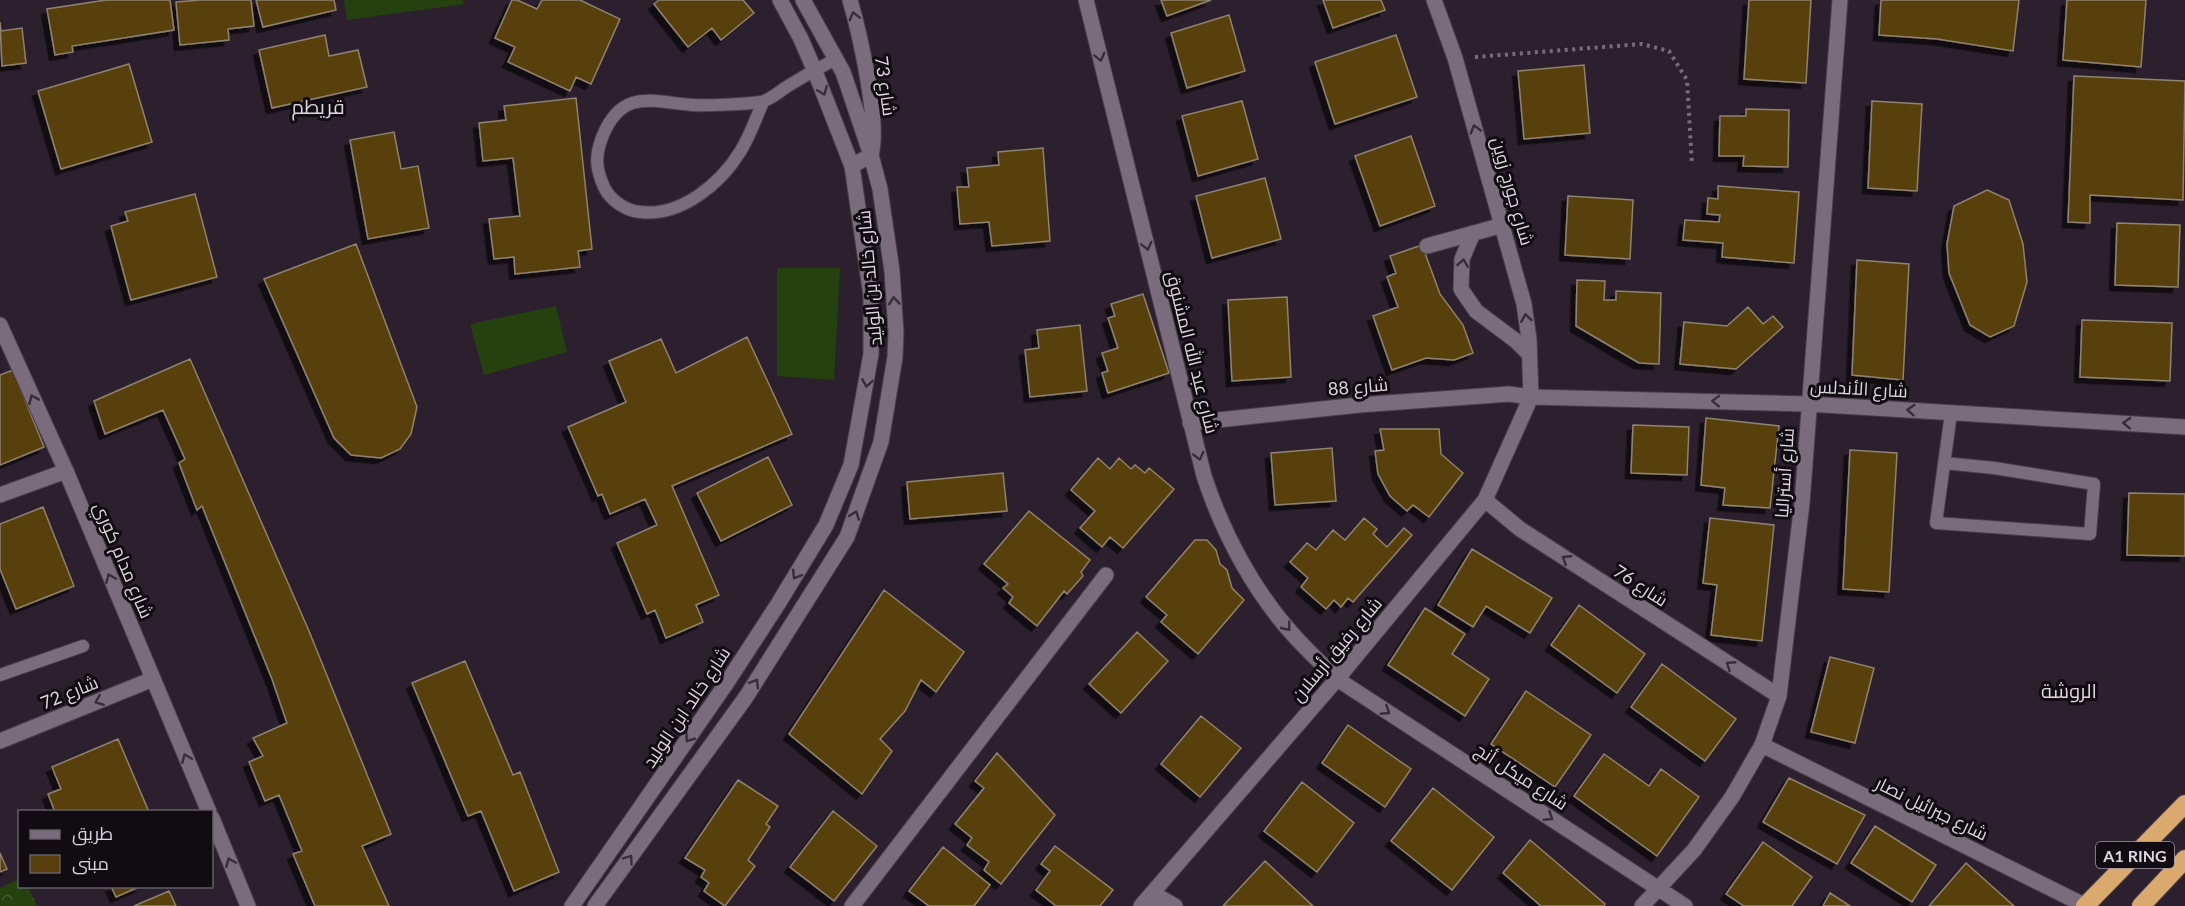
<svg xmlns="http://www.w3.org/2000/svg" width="2185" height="906" viewBox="0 0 2185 906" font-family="Lato,Cairo,sans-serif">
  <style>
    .park { fill: url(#park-crowns) }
    .pitch { fill: #25410f }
    .building { fill: #593f0d; stroke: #8e826f; stroke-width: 1.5; filter: url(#shadow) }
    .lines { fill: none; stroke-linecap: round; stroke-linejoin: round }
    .lane-casing { stroke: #493e4a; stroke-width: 14 }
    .street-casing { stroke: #493e4a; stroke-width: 17 }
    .secondary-casing { stroke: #493e4a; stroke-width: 17 }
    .highway-casing { stroke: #493e4a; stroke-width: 20 }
    .path { stroke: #786d79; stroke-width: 4; stroke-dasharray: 3 4.5; stroke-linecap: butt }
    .lane { stroke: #7a6c7d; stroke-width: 12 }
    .street { stroke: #7a6c7d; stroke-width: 15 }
    .secondary { stroke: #7a6c7d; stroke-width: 15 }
    .highway { stroke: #d9a96e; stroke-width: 18 }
    .oneway { stroke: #362e37 }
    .labels { text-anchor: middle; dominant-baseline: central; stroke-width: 6; stroke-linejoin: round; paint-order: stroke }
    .shield { fill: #110c12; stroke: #a099a2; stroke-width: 1.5 }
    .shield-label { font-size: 16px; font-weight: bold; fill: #ded6df }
    .street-label { font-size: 18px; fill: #ded6df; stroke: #110c12 }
    .neighbourhood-label { font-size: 20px; fill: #ded6df; stroke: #110c12 }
  </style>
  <defs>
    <pattern id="park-crowns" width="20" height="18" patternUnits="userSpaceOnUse" patternTransform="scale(1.5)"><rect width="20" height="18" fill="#25410f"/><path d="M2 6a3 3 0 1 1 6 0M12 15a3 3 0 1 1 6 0" fill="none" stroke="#445c32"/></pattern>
    <filter id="shadow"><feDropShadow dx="-5.5" dy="5.5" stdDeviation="0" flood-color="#0009"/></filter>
  </defs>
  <rect width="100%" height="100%" fill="#2c202e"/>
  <path class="park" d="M19,879L20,886L28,887L37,906H0V888Z"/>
  <path class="pitch" d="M344,0H463L464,4L347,20Z
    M777,268H840L834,380L777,376Z
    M556,306L567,352L484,375L470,324Z"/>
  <path class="building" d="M106,0H170L174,30L72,46L73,52L55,55L47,9Z
    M200,0H251L254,26L228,29L229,40L180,45L176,2Z
    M256,0H334L336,10L263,27Z
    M512,0H517L537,9L542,0H580L620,19L591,84L576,77L570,91L508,62L515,47L495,38Z
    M659,0H743L754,13L721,40L712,28L688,47L654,4Z
    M1161,0H1211L1167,16Z
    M1323,0H1381L1385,10L1333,28Z
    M1749,0H1811L1806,83L1744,79Z
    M1881,0H2019L2013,51L1937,39L1879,35Z
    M2067,0H2146L2141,67L2063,60Z
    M1229,15L1245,71L1187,88L1171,33Z
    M0,22L1,31L22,28L26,63L2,66Z
    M325,35L329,56L358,50L367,87L272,108L259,50Z
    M1396,35L1417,97L1335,124L1315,62Z
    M129,64L152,142L61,169L38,91Z
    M1584,65L1590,133L1524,139L1518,71Z
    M2074,76L2185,81L2183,200L2090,195V223L2068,222Z
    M576,98L592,249L578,251L580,267L515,274L514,257L494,259L489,219L520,216L513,158L483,161L479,123L506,120L504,106Z
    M1242,101L1258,159L1198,176L1182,116Z
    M1872,101L1922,104L1917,191L1868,188Z
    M1746,109L1789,110L1788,167L1743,166L1744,156H1719L1720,116H1746Z
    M394,132L401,169L418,166L429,228L368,239L350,140Z
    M1411,136L1435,206L1380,226L1355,156Z
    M1043,148L1050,241L992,246L989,222L960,224L957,187H969L967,168L999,165L998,152Z
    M1265,178L1281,239L1212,258L1196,196Z
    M1718,186L1799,192L1794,263L1722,257L1723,243L1683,240L1685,220L1719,222L1720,215L1707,214L1708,198L1718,199Z
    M1987,190L2009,200L2023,244L2027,282L2014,326L1990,337L1970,325L1949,273L1947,244L1954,206Z
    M195,194L217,277L131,300L111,226L128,221L125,212Z
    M1568,196L1633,200L1630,259L1565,255Z
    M2117,223L2180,225L2178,287L2115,285Z
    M356,244L417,407L411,434L400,449L381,458L351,455L334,438L264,279Z
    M1422,245L1440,294L1463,325L1473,353L1454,360L1426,358L1392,370L1373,316L1398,307L1387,277L1396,273L1390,256Z
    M1857,260L1909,264L1903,380L1852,375Z
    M1577,280L1605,281L1604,300H1616V291L1661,293L1659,364L1639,363L1576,326Z
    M1143,294L1169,373L1108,393L1102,373L1108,371L1102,353L1118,348L1108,318L1115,316L1111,304Z
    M1287,297L1291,377L1232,381L1228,300Z
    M1748,307L1763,324L1773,316L1783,327L1736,369L1680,364L1684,322L1727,326Z
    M2082,320L2172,323L2170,381L2080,377Z
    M1080,325L1087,391L1030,397L1025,350L1039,348L1037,330Z
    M747,337L792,434L672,486L719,595L696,605L703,622L666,638L655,610L647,614L617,543L657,525L645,499L610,514L602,494L598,496L568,427L626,402L609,361L661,339L676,373Z
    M190,359L309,631L391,834L362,846L389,906H315L293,854L302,851L279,795L265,801L249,762L263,756L253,738L287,723L272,679L202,506L197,510L179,463L185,459L163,410L105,434L94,401Z
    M13,370L44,447L0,465V375Z
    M1706,418L1779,426L1770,508L1723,505L1725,488L1701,485Z
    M1633,425L1689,427L1687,475L1631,473Z
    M1380,429H1439L1441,454L1463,473L1429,517L1413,505L1407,511L1390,496L1378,474L1375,451L1384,450Z
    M1332,448L1336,501L1275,505L1271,453Z
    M1850,450L1897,453L1889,592L1843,589Z
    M768,457L792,505L721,541L697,493Z
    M1098,458L1110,469L1119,458L1131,469L1135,465L1145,473L1149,468L1174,489L1123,548L1110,537L1102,547L1080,528L1095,511L1071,490Z
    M1003,473L1007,511L910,519L907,482Z
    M2129,493L2185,494V556L2127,555Z
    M43,507L74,586L16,609L0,569V524Z
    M1029,511L1090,560L1081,572L1083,576L1067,594L1064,591L1037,626L1009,603L1013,597L1003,588L1008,584L984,564Z
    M1364,518L1377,529L1373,534L1387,547L1404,528L1412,535L1353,602L1348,598L1341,607L1334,600L1326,609L1301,587L1308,578L1290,562L1307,543L1316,550L1333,530L1345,540Z
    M1710,518L1774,525L1762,641L1711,635L1717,585L1703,583Z
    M1195,540H1207L1216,550L1220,564L1227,570L1232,588L1244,600L1198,654L1161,622L1167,615L1146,597Z
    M1472,549L1552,598L1530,633L1486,606L1473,627L1438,605Z
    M884,590L964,652L936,692L921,680L905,711L880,739L892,751L862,794L789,734Z
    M1579,605L1645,654L1617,693L1551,645Z
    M1425,608L1465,634L1452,654L1489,679L1465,716L1388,665Z
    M1137,632L1168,661L1121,713L1089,684Z
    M1830,657L1874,668L1855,743L1811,732Z
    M465,661L513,775L520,772L559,872L514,891L481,811L468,816L412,683Z
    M1662,664L1736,719L1705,761L1631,707Z
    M1526,691L1591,735L1555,787L1491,744Z
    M1201,716L1241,748L1200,797L1161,764Z
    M1348,725L1411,769L1385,807L1322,763Z
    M118,739L149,812H55L48,794L61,789L52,767Z
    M997,753L1055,815L1001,884L984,870L989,862L967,845L972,838L955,824L984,788L975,781Z
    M1604,754L1649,786L1661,769L1699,797L1657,856L1574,796Z
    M1789,778L1865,815L1837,864L1763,822Z
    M738,780L778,806L766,824L770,827L748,860L755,866L725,906L704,891L709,883L701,877L705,870L685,858Z
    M1302,782L1354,823L1317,872L1264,831Z
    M1433,788L1494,837L1452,890L1391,841Z
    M833,811L877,846L834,901L790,867Z
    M1875,826L1936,865L1912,902L1851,863Z
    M1530,840L1605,904L1604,906H1541L1503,873Z
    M1763,842L1812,877L1792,906H1744L1726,894Z
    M1055,846L1113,890L1100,906H1056L1036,890L1050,871L1041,864Z
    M943,847L990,885L974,906H929L909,891Z
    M0,853L7,869L0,872Z
    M1265,861L1313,906H1223Z
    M1966,863L2014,906H1929Z
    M111,886H141L116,897Z
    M169,891L176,906H134Z
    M1830,893L1850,906H1823Z"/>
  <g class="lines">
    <g class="lane-casing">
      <path id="lane" d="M763,102C756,118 750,136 740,152C720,184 681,217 640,212C626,211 610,200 604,187C595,167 595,155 603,135C623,88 653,102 692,105C708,106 746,104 761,102C770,100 780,91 788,86C804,76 820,67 836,59
        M1944,463L1994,468L2094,484L2090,534L1936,523L1951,413
        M0,675L83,646"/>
    </g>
    <g class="street-casing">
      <path id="street" d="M850,0C860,35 880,122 871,155L852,166
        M1086,0L1204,476C1223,534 1255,594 1297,639C1310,653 1324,666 1337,679L1685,906
        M1473,233L1462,259L1461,289L1476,311L1516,341L1529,354
        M1427,246L1503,225
        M1190,423L1359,405L1509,394L1531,397L1808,404L2185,427
        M0,495L66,471
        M1485,500L1520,529L1779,696
        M0,741L153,679
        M1762,745L2086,906
        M1145,901L1161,898L1175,906
        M852,906L1106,575
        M1141,906L1337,679L1485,500L1531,397L1529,339L1524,304L1455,58L1434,0
        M1642,906L1694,850L1732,797L1762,745L1779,696L1802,503L1840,0"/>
    </g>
    <g class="secondary-casing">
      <path id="secondary" d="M0,325L66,471L209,812
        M212,818L248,906
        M572,906L726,684L778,604L826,525L851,465L871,354V296L852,166L814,69L801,39L780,0
        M595,906L746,697L847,537L881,442L895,357L896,333L892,271L880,189L871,155L843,72L803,0"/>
    </g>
    <g class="highway-casing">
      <path id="highway" d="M2085,906L2185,804
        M2141,906L2185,859"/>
    </g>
    <path class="path" d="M1475,57L1642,44L1669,51L1687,80L1692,165"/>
    <use href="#lane" class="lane"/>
    <use href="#street" class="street"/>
    <use href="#secondary" class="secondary"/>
    <use href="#highway" class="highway"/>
  </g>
  <defs><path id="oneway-chevron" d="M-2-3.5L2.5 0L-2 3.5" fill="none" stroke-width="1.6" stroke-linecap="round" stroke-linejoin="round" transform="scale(1.5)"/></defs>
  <g class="oneway">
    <use href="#oneway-chevron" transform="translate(854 16) rotate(-104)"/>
    <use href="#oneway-chevron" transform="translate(1100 57) rotate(76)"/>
    <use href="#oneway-chevron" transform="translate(823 91) rotate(68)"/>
    <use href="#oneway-chevron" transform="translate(1475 129) rotate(-106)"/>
    <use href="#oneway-chevron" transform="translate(1147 246) rotate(76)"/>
    <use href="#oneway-chevron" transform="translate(1463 263) rotate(-81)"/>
    <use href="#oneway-chevron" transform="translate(894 301) rotate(-94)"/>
    <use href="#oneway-chevron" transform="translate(1526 318) rotate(-99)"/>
    <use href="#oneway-chevron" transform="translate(867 383) rotate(100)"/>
    <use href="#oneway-chevron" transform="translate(33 399) rotate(-114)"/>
    <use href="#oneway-chevron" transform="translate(1716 401) rotate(-178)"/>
    <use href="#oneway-chevron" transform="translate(1911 410) rotate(-176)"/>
    <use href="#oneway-chevron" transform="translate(2127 423) rotate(-177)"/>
    <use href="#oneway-chevron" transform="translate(1199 456) rotate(75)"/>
    <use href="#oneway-chevron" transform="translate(855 515) rotate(-70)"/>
    <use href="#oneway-chevron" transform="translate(1566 559) rotate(-147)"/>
    <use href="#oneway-chevron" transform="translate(796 575) rotate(121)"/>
    <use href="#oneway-chevron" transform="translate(110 578) rotate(-113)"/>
    <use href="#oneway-chevron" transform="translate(1287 627) rotate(51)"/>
    <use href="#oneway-chevron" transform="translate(1730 665) rotate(-147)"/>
    <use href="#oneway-chevron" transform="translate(755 683) rotate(-58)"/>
    <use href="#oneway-chevron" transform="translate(99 701) rotate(158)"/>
    <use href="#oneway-chevron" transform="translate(1386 711) rotate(33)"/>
    <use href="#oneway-chevron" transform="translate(689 738) rotate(125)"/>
    <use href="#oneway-chevron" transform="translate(186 758) rotate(-113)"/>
    <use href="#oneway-chevron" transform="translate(1549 817) rotate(33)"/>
    <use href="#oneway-chevron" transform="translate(629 859) rotate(-54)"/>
    <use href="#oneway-chevron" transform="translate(230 862) rotate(-113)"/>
  </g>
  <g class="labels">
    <rect class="shield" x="2096" y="842" width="78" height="26" rx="4.5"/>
    <g class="shield-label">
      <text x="2135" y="855">A1 RING</text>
    </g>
    <g class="street-label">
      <text transform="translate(886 86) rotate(82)">شارع 73</text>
      <text transform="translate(1513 191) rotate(74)">شارع جورج زوين</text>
      <text transform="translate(869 278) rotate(-95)">شارع خالد بن الوليد</text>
      <text transform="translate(1193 352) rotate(76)">شارع عبد الله المشنوق</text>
      <text transform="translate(1358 386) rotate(-5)">شارع 88</text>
      <text transform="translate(1859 388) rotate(3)">شارع الأندلس</text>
      <text transform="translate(1784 473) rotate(-86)">شارع أستراليا</text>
      <text transform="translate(124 560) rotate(67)">شارع مدام كوري</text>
      <text transform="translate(1641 585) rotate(33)">شارع 76</text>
      <text transform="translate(1336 649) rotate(-50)">شارع رفيق أرسلان</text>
      <text transform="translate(69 692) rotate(-22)">شارع 72</text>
      <text transform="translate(686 707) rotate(-56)">شارع خالد ابن الوليد</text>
      <text transform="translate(1522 776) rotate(33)">شارع ميكل أنج</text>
      <text transform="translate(1932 808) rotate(26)">شارع جبرائيل نصار</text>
    </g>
    <g class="neighbourhood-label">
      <text x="318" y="106">قريطم</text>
      <text x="2069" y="690">الروشة</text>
    </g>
  </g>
  <rect x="18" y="810" width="195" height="78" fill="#110c12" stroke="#635d64" stroke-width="1.5"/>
  <rect x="30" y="830" width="30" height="9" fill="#7a6c7d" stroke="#635d64" stroke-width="1.5"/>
  <text x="72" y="840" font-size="18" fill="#ded6df">طريق</text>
  <rect x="30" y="855" width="30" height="18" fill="#593f0d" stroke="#635d64" stroke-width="1.5"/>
  <text x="72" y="870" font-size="18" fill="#ded6df">مبنى</text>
</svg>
